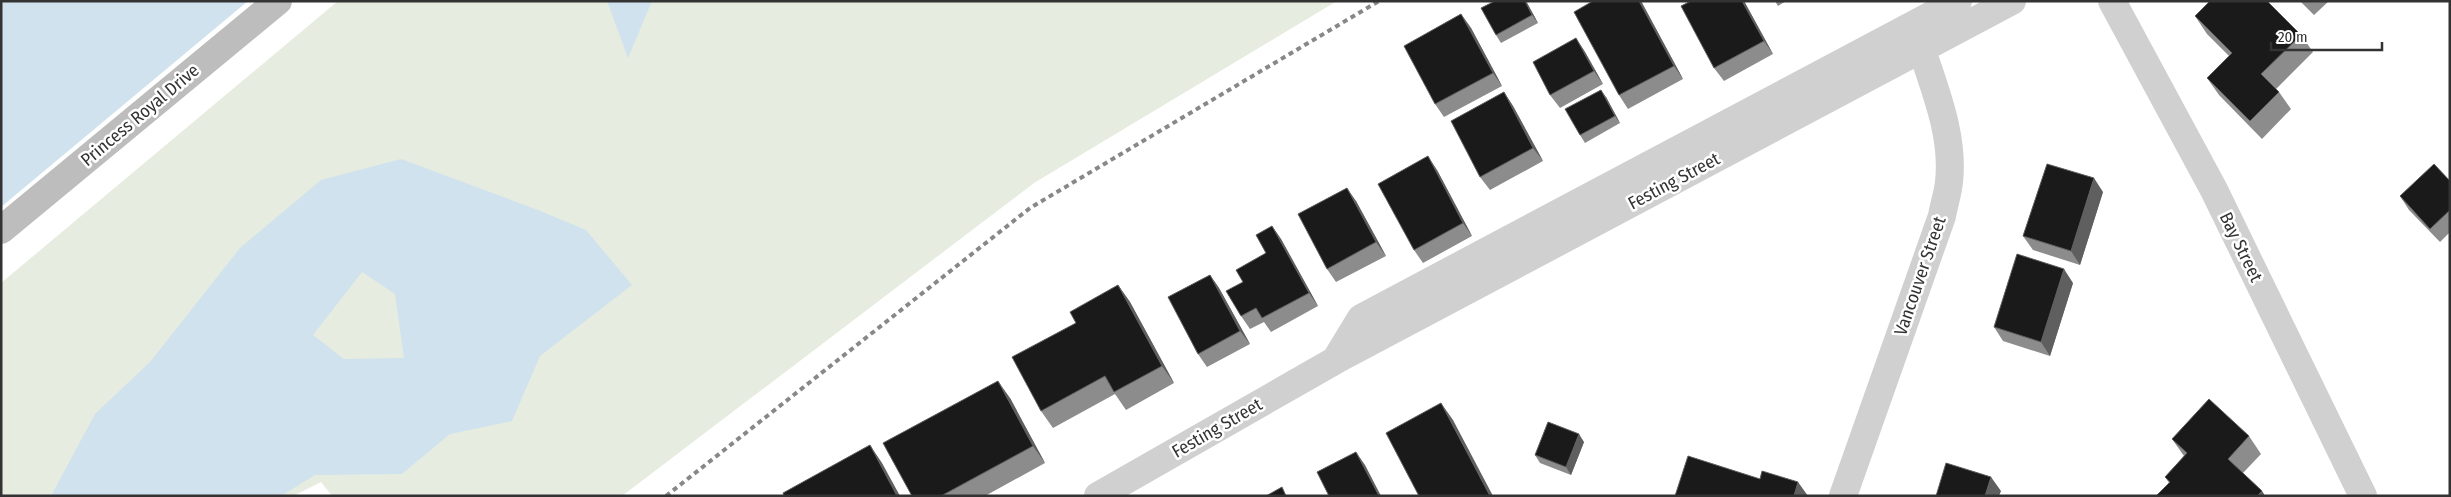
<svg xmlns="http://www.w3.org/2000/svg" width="2451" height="497" viewBox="0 0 2451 497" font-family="'Fira Sans Condensed',sans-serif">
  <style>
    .green { fill: #e6ecdf }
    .water { fill: #cfe2ee; fill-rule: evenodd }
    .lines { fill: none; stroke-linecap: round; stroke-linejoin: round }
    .minor { stroke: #d0d0d0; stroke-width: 28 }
    .secondary { stroke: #bdbdbd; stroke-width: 28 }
    .rail { stroke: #888; stroke-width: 4; stroke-dasharray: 5 4; stroke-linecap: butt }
    .wall { fill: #8c8c8c }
    .shaded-wall { fill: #5f5f5f }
    .building { fill: #1a1a1a; stroke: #5f5f5f }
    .labels { text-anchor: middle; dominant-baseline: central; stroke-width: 5; stroke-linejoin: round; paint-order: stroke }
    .street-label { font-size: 18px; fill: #333; stroke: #fff }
  </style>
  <rect width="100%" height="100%" fill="#fff"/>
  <path class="green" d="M338,1H1337L1034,183L622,496H332L321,482L293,496H1V283Z"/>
  <path class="water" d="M1,1H248L1,207Z
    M607,1H652L628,58Z
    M401,159L538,210L586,230L632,285L540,356L512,421L450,434L402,474L315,475L281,496H51L95,414L150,362L240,248L321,180ZM362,272L395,294L404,358L344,359L313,335Z"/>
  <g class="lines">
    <path class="minor" d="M2112,1L2214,190L2363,496
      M1336,359L1361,318L1958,1
      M1098,496L1336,360L2012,1
      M1843,496L1942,216C1944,204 1948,193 1949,182C1954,136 1936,93 1922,50"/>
    <path class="secondary" d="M1,230L278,1"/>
    <path class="rail" d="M666,496L1030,208L1379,1"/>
  </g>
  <path class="wall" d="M1526,1L1538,23L1501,43L1496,35Z
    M1641,1L1683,79L1628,109L1619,95Z
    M1691,1H1744L1773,54L1724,81L1714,68Z
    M1775,1H1786L1778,6Z
    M2300,1H2329L2314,15Z
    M1461,14L1471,28L1502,86L1444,117L1435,104Z
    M2195,16L2301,35L2313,52L2276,89L2279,92L2291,109L2262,139L2219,95L2207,78L2229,56L2207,34Z
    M1576,38L1585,52L1603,84L1560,108L1550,95Z
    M1504,92L1513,106L1543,161L1490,190L1480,177Z
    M1606,97L1620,123L1585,143L1580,135Z
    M1437,170L1472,236L1423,263L1414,250Z
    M2450,181V232L2440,242L2409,210L2400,196Z
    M2103,192L2080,265L2033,250L2023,236Z
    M1356,201L1386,256L1336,282L1327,269Z
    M1272,226L1281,239L1318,306L1271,332L1264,322L1250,329L1241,316L1243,282L1266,253Z
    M1210,275L1219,288L1250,344L1207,367L1198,354Z
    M2073,283L2050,356L2003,341L1994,327Z
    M1118,285L1130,302L1174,383L1126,410L1115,394L1053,428L1041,411L1076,323Z
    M1010,398L1045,463L985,496H912Z
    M2249,436L2261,454L2243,473L2262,491L2265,496H2156L2169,483L2165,477L2184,456L2172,439Z
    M1584,442L1571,475L1540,463L1535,455Z"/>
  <path class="shaded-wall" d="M1525,1H1526L1538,23L1532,15Z
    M1639,1H1641L1683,79L1674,66Z
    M1742,1H1744L1773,54L1764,41Z
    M1461,14L1471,28L1502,86L1493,73Z
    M1576,38L1585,52L1603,84L1594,71Z
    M1601,90L1606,97L1620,123L1615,116Z
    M1504,92L1513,106L1543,161L1533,148Z
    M1428,156L1437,170L1472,236L1463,223Z
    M2094,178L2103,192L2080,265L2071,251Z
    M1347,188L1356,201L1386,256L1376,242Z
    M1272,226L1281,239L1318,306L1309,293Z
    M2064,269L2073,283L2050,356L2041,342Z
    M1210,275L1219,288L1250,344L1240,331Z
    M1118,285L1130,302L1174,383L1162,366Z
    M998,381L1010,398L1045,463L1033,446Z
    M1441,403L1453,420L1493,496H1490Z
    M1579,434L1584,442L1571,475L1566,467Z
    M870,445L882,463L900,496H897Z
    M1356,452L1365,465L1381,496H1379Z
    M1991,477L2001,491L1999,496H1985Z
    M1798,482L1808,496H1794Z
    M2262,491L2265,496H2257Z"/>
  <path class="building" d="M1495,1H1525L1532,15L1496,35L1481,8Z
    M1593,1H1639L1674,66L1619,95L1574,12Z
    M1691,1H1742L1764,41L1714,68L1681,6Z
    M2210,1H2267L2301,35L2261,74L2279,92L2250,121L2207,78L2232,53L2195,16Z
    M1461,14L1493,73L1435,104L1404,46Z
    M1576,38L1594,71L1550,95L1533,62Z
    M1601,90L1615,116L1580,135L1565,109Z
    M1504,92L1533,148L1480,177L1451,121Z
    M1428,156L1463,223L1414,250L1378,184Z
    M2047,164L2094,178L2071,251L2023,236Z
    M2434,164L2450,181V210L2430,229L2400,196Z
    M1347,188L1376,242L1327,269L1298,214Z
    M1272,226L1309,293L1262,318L1256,308L1241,316L1226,291L1243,282L1236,270L1266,253L1256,235Z
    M2017,254L2064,269L2041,342L1994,327Z
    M1210,275L1240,331L1198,354L1168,297Z
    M1118,285L1162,366L1114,392L1105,376L1041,411L1012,357L1076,323L1070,312Z
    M998,381L1033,446L941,496H912L883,443Z
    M2209,399L2249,436L2228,459L2262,491L2257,496H2156L2170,482L2165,477L2187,453L2172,439Z
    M1441,403L1490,496H1419L1386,433Z
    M1548,422L1579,434L1566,467L1535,455Z
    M870,445L897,496H784L783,493Z
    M1356,452L1379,496H1329L1317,472Z
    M1688,456L1760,479L1762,471L1798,482L1794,496H1675Z
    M1946,463L1991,477L1985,496H1936Z
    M1282,487L1286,496H1266Z"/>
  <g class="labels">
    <g class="street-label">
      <text transform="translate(140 115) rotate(-40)">Princess Royal Drive</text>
      <text transform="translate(1674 181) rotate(-28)">Festing Street</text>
      <text transform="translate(2241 247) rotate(64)">Bay Street</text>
      <text transform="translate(1920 276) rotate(-71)">Vancouver Street</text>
      <text transform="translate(1217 428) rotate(-30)">Festing Street</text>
    </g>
  </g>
  <rect width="2451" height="497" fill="none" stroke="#333333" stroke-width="5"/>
  <path d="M2271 42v8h111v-8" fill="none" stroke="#333333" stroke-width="2.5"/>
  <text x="2278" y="42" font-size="15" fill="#333333" stroke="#ffffff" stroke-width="4" paint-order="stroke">20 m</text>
</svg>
